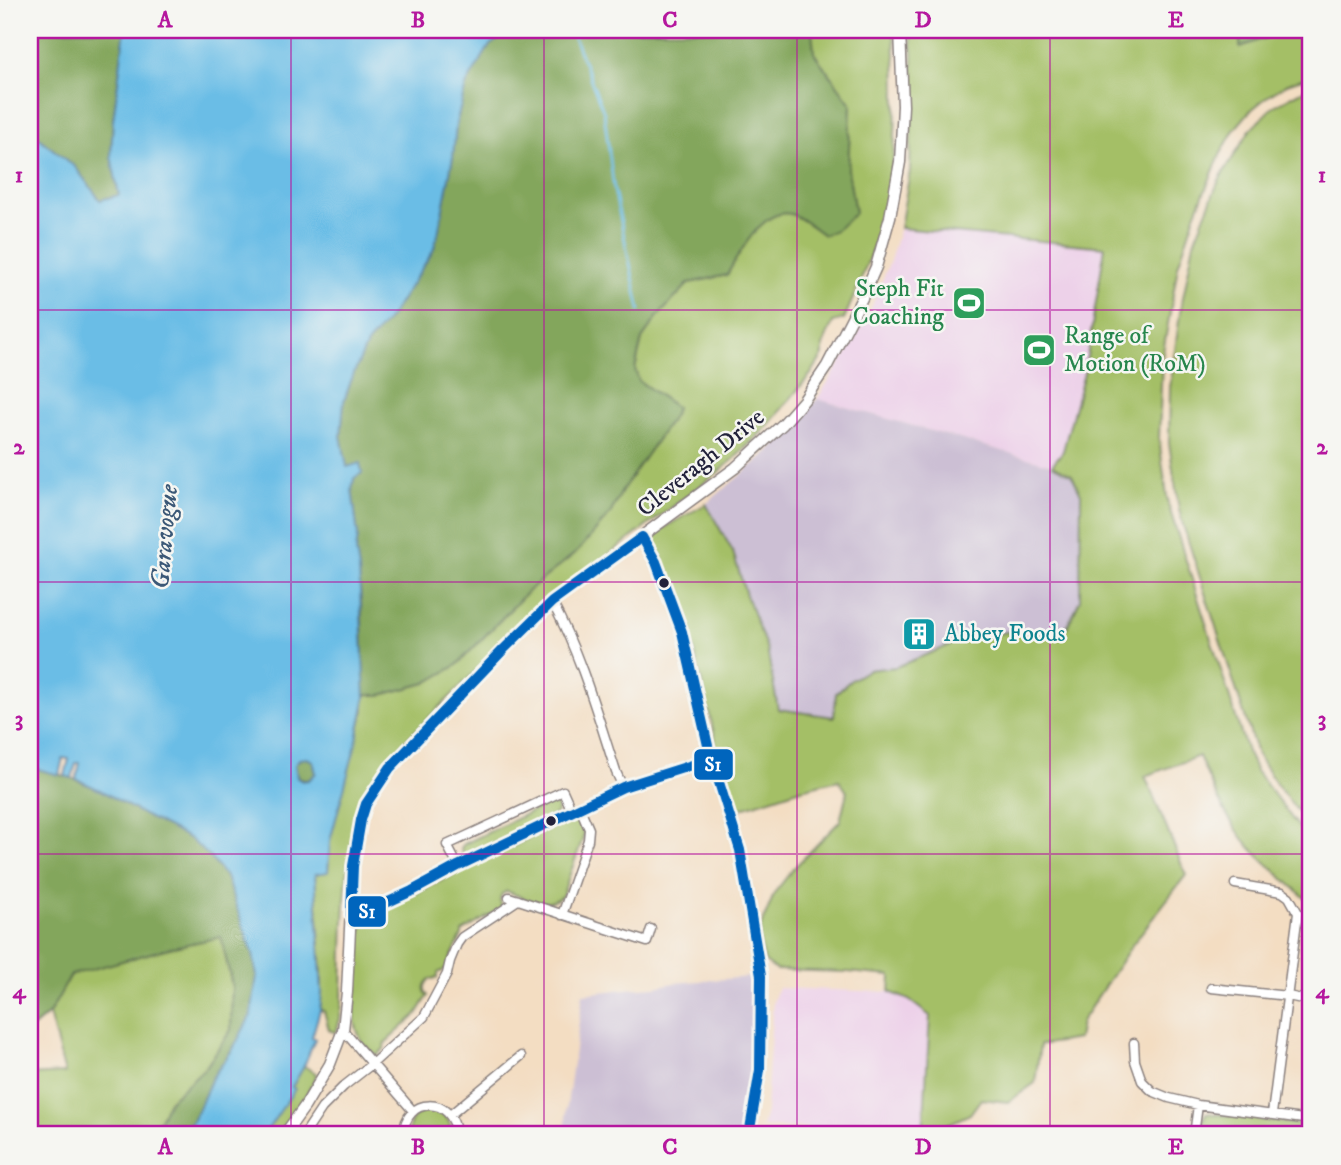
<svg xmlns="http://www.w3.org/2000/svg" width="1341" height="1165" viewBox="0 0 1341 1165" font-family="'IM FELL DW Pica',serif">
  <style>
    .built { fill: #edd1e9 }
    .industrial { fill: #ccbfd4 }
    .green { fill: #a4bf66; stroke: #637050; stroke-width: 2 }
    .forest { fill: #83a65b; stroke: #52644b; stroke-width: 2 }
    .water { fill: #6abde6; stroke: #467090; stroke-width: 2; fill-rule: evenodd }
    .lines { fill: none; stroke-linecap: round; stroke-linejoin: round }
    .stream { stroke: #6abde6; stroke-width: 2.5 }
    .minor-casing { stroke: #8a807e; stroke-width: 11 }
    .tertiary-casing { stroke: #8a807e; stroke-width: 13 }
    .minor { stroke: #fff; stroke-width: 8 }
    .tertiary { stroke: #fff; stroke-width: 10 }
    .bus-1-casing { stroke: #f6f6f2; stroke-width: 16 }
    .bus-1 { stroke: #0065bd; stroke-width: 10 }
    .grid { fill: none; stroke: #b5179e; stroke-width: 2; stroke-opacity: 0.55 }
    .bus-dot { fill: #22223b; stroke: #f6f6f2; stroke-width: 2.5 }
    .labels { text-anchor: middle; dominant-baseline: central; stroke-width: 5; stroke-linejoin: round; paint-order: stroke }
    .leisure-label { font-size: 24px; fill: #27864d; stroke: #f6f6f2; text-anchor: end }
    .street-label { font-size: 24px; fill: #22223b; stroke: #f6f6f2 }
    .culture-label { font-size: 24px; fill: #0d838f; stroke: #f6f6f2; text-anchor: start }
    .water-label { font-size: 26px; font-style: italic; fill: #3b5877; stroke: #f6f6f2 }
    .line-badge { stroke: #f6f6f2; stroke-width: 2.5 }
    .badge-label { font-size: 19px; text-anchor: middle; font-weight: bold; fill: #fff }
    .neatline { fill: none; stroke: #b5179e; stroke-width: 2.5 }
    .grid-label { font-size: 23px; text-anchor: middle; font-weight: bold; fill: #b5179e }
  </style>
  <rect width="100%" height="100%" fill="#f6f6f2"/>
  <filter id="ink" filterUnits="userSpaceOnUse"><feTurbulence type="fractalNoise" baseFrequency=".0143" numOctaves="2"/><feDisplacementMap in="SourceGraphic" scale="14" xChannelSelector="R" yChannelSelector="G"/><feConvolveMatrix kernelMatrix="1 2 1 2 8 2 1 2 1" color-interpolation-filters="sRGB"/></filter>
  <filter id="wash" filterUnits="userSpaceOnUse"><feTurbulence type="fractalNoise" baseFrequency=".00686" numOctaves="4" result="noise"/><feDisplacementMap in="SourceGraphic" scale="28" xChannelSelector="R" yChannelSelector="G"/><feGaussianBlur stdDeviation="1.57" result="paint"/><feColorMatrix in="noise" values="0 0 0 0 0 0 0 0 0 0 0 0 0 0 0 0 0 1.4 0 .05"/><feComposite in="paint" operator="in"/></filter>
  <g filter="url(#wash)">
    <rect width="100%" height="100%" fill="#f3ddc2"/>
    <path class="built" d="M900,228L1105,247L1085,369L1063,451L1052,465L817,399L852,345L872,306L890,261Z
      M778,988L890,992L909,1000L931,1016L923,1134L830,1128L762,1127L766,1112L773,1002Z"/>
    <path class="industrial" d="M817,399L1052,465L1072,475L1081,494L1080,600L1067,627L1037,633L1006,632L953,644L896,667L868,670L851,680L836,693L834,717L778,709L767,649L746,595L733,552L706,504L772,449Z
      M751,977L753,1009L751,1072L740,1135H566V1112L583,994L626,989L655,987L674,983Z"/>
    <path class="green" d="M812,30H894C896,78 898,128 891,176C883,227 865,272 844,319L833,322L823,345V355L811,374L765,429L734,459L716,474L550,599C514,631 481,666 447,700C418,728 378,765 362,802C355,820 352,840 349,859C343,907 343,955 342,1003L340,1019L336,1033L329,1030L324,1011L320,1010L322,993V972L315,874L328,872L330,841L364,710V695H381L426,683L457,665L529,590L578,551L610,514L623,489L674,415L676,407L638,381L635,369L642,339L659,315L689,283L727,275C738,255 763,206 791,214C799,216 817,230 824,234L855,213L848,170L851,104L814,53Z
      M910,30H1240L1241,47L1286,30H1311V76L1287,84L1267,97L1250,111L1234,130L1220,155L1196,212L1178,266L1162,358L1159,439L1168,504L1247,752L1256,771L1304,834L1311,839V903C1291,885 1269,867 1250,847C1227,821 1212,787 1199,756L1145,776L1186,875L1132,945L1081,1022L1078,1039L1040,1045L1035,1083L1008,1102L981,1099L970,1114L929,1133L923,1134L930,1016L909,1000L890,992L891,976L847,972L776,970L765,962L759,940L761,926L775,892L794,868L840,821L847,792L839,780L801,789L736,810C724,788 716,761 715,737L690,634L678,595L652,537L672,523L706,504L733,552L746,595L767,649L778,709L834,717L836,693L851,680L868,670L896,667L953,644L1006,632L1037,633L1067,627L1080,600L1081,494L1072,475L1052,465L1063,451L1085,369L1105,247L900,228L910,171L913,54Z
      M1311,86V825C1289,803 1272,780 1257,754L1183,525L1179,510L1169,443L1170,387L1180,313L1194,242L1219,180L1250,130L1274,106Z
      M551,802C557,804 560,809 555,815L469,857L462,853L461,848L464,844Z
      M568,819L579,820L585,828L583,838L562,896C545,910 526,899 507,891L502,894L500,899L502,908L462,932V935L445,970L438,973V978L430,979C424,984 423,990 428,996L417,1014L385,1043L384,1049L377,1055C348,1040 354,1002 355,975C356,962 355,949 358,937C361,927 367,921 373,914Z
      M221,936L232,986L231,1030L206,1067L169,1101L152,1135H30V1075L65,1073L49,1014L70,975L169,948Z
      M304,1066L317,1074C307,1097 292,1116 277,1135H264L294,1089L292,1087Z
      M425,1110C441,1109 452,1118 451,1135H409C408,1122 413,1116 425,1110Z
      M1206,1113L1311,1126V1135H1199L1200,1126Z"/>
    <path class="forest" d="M30,30H125L113,121L111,155L119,195L100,200L75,167L30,131Z
      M512,30H812L814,53L851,104L848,170L855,213L836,230L824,235C817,230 799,216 791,214C763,207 738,255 727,275L689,283L659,315L642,339L635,369L639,381L676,407L674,415L623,489L610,514L578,551L529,590L457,665L426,683L381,695H364L362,617L359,570L356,551L358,536L352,489L354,478L347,468L341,437L344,401L353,375L367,344L390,317L433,251L438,234L453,157L456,124L466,85L490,45Z
      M1240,30H1286L1240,47Z
      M294 769a11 11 0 1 1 22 0a11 11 0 1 1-22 0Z
      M30,767L72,778L100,790L144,815L189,838L209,856L226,877L253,954L257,976L255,991L251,1015L242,1035L212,1078L198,1111L183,1135H152L169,1101L206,1067L231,1030L232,985L221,937L169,948L71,975L49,1014L30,1030Z"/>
    <path class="water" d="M125,30H512L490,45L466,85L456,124L453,157L438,234L433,251L390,317L367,344L353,375L344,401L341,436L347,467L360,463L362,473L354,478L352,489L358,536L356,551L359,570L365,700L356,744L330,841L328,872L315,874L322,993L320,1010L312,1037L315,1039L304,1066L292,1087L295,1089L264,1135H183L198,1111L212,1078L233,1049L251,1015L257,976L253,954L226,877L209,856L189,838L144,815L100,790L76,779L80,763H76L72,778L65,776L69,759L63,758L59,775L30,767V131L75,167L100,200L119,195L111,156L113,121ZM307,758L313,761L316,773L309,780L302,781L297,778L295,765L299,759Z"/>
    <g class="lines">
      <path class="stream" d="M571,30L604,113L614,190L640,310"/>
    </g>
  </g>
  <g filter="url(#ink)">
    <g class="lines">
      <g class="minor-casing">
        <path id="minor" d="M552,602C581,656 597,714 616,772L623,787
          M458,866L447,845L563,791L572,811
          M1235,884L1282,892L1289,897L1298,913L1272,1114
          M509,897L647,942L651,929
          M562,915L588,840L589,829L580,808
          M1211,988L1288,996L1311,1001
          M343,1030L413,1111
          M1134,1043L1135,1061L1142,1081L1152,1091L1169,1098L1198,1105L1311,1120
          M450,1115L521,1056
          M304,1135L322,1108L344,1086L372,1064L424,1017L447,974L450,961L457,944L462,937L518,900
          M404,1135C403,1096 455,1095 456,1135
          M1194,1135L1198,1105"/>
      </g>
      <g class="tertiary-casing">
        <path id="tertiary" d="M642,537L656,562L682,632L709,750L740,850L761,976L760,1070L749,1135
          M351,915H357L371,910L412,891L458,866L623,787L689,765L711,759
          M284,1135L305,1106L330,1064L343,1030L347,992L353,866L357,838L366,804L375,789L409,746L552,602L735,468L783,424L804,400L827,366L862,298L876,267L890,217L900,162L903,106L900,30"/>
      </g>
      <use href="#minor" class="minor"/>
      <use href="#tertiary" class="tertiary"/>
      <g class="bus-1-casing">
        <path id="bus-1" d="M711,759L623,787L458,866L412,891L371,910L357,915H351L353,866L361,820L366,804L390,768L504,649L552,602L642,537L656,562L682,632L709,750L740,850L761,976L760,1070L749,1135"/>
      </g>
      <use href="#bus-1" class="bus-1"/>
    </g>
  </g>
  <path class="grid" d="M291,30V1135M544,30V1135M797,30V1135M1050,30V1135M30,310H1311M30,582H1311M30,854H1311"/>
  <defs>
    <g id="stadium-square" transform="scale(1.75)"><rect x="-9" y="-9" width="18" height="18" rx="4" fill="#2e9e5b" stroke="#f6f6f2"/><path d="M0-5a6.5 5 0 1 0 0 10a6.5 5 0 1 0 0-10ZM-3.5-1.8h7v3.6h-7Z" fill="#fff"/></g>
    <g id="building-square" transform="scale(1.75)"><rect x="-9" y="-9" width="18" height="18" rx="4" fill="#0f9aa8" stroke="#f6f6f2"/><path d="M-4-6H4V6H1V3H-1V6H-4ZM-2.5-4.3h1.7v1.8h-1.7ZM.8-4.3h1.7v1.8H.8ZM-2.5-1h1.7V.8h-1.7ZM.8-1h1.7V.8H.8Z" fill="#fff"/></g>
  </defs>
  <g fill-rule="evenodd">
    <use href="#stadium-square" x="969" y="303"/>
    <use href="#stadium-square" x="1039" y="350"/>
    <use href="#building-square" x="919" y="634"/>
  </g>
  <g class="bus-dot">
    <circle cx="664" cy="583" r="6"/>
    <circle cx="551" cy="821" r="6"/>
  </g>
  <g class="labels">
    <g class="leisure-label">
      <text x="944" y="289">Steph Fit<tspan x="944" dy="28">Coaching</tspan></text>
      <text x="1064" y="336" text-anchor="start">Range of<tspan x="1064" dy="28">Motion (RoM)</tspan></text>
    </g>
    <g class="street-label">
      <text transform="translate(701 463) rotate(-39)">Cleveragh Drive</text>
    </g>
    <g class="culture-label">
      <text x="944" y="634">Abbey Foods</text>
    </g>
    <g class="water-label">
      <text transform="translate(165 537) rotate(-85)">Garavogue</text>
    </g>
  </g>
  <g class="line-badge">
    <rect x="693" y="748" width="41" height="33" rx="7" fill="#0065bd"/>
    <rect x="347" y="895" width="40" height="33" rx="7" fill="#0065bd"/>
  </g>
  <g class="badge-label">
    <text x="713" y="771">S1</text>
    <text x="367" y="918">S1</text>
  </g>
  <rect width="1341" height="1165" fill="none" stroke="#f6f6f2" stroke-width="77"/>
  <rect x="38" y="38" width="1264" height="1088" class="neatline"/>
  <g class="grid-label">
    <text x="165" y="27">A</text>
    <text x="418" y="27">B</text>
    <text x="670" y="27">C</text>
    <text x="923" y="27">D</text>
    <text x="1176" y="27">E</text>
    <text x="19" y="182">1</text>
    <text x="1322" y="182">1</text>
    <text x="19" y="454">2</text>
    <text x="1322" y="454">2</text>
    <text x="19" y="726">3</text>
    <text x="1322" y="726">3</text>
    <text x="19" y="998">4</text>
    <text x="1322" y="998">4</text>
    <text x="165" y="1154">A</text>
    <text x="418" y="1154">B</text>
    <text x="670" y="1154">C</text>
    <text x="923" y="1154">D</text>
    <text x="1176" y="1154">E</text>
  </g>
</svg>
